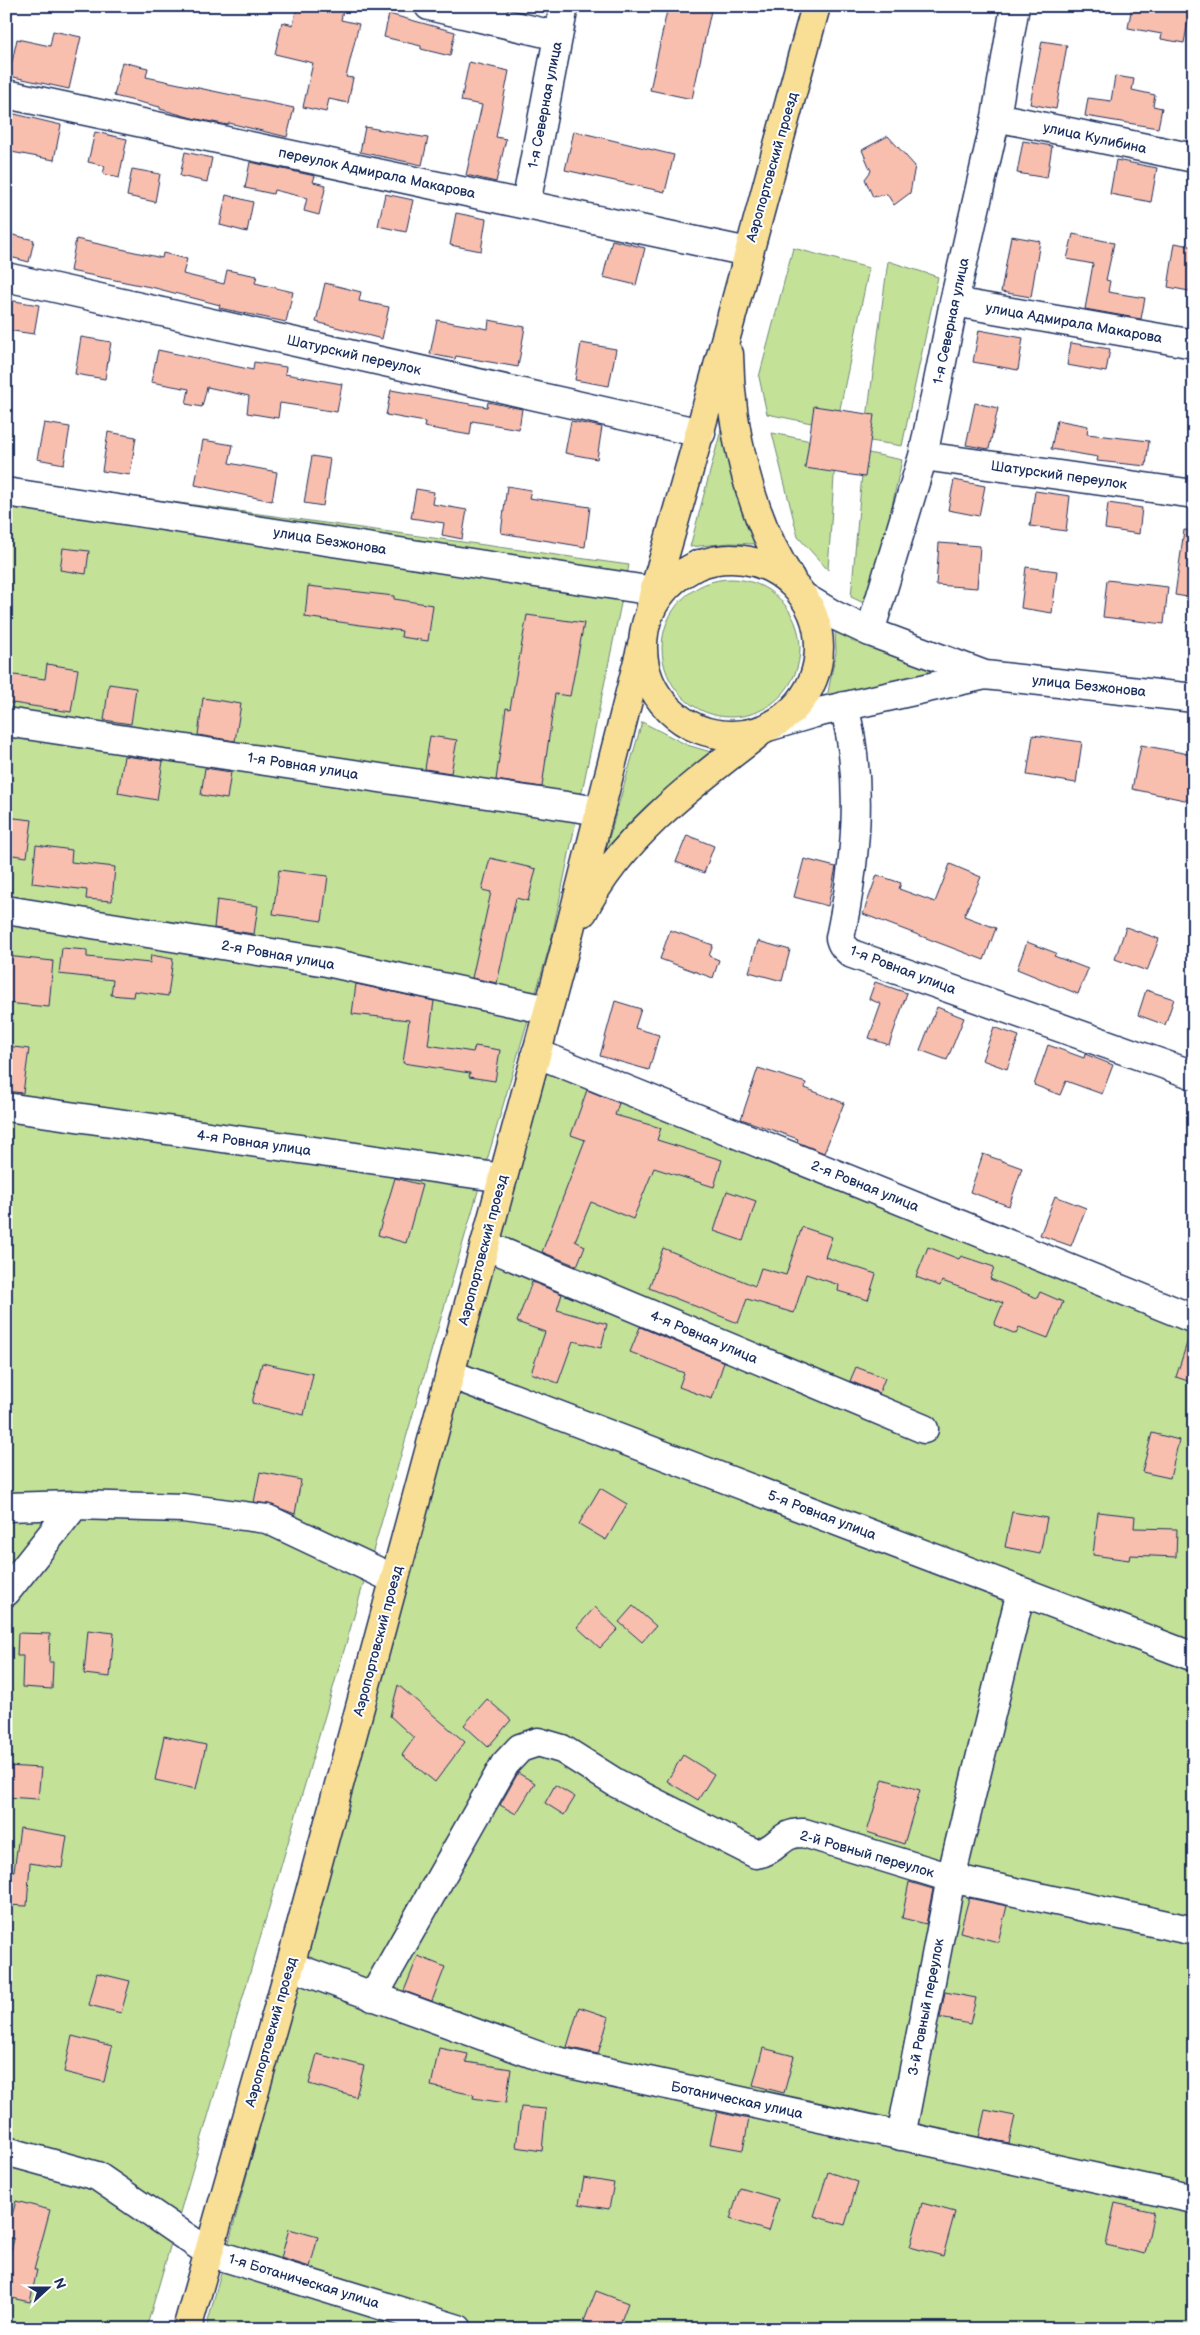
<svg xmlns="http://www.w3.org/2000/svg" width="1200" height="2335" viewBox="0 0 1200 2335" font-family="'Balsamiq Sans',sans-serif">
  <style>
    .green { fill: #c4e198; stroke: #70887b }
    .building { fill: #f8bfae; stroke: #1b2f5e }
    .lines { fill: none; stroke-linecap: round; stroke-linejoin: round }
    .minor-casing { stroke: #1b2f5e; stroke-width: 31 }
    .major-casing { stroke: #1b2f5e; stroke-width: 31 }
    .minor { stroke: #fff; stroke-width: 28 }
    .major { stroke: #f9df96; stroke-width: 28 }
    .labels { text-anchor: middle; dominant-baseline: central; stroke-width: 4; stroke-linejoin: round; paint-order: stroke }
    .street-label { font-size: 14px; fill: #1b2f5e; stroke: #fff }
  </style>
  <rect width="100%" height="100%" fill="#fff"/>
  <filter id="ink" filterUnits="userSpaceOnUse"><feTurbulence type="fractalNoise" baseFrequency=".02" numOctaves="2"/><feDisplacementMap in="SourceGraphic" scale="10" xChannelSelector="R" yChannelSelector="G"/><feConvolveMatrix kernelMatrix="1 2 1 2 8 2 1 2 1" color-interpolation-filters="sRGB"/></filter>
  <g filter="url(#ink)">
    <path class="green" d="M793,248L869,268L836,428L767,414L759,377Z
      M888,261L938,277L902,446L864,440Z
      M725,415L739,496L756,544L730,543L690,547Z
      M772,433L836,446L828,570L798,537Z
      M864,452L902,460L870,606L851,597Z
      M6,479L629,565L551,941L146,2329H6Z
      M662 648a69 69 0 1 1 138 0a69 69 0 1 1-138 0Z
      M835,627L936,666L935,674L827,697L836,652Z
      M642,722L687,745L711,752L626,835L610,854L605,852Z
      M543,1059L1194,1316V2329H206Z"/>
    <path class="building" d="M297,6H344L341,20L359,24L346,77L353,78L348,103L329,99L326,112L303,107L313,63L275,54L282,22L293,25Z
      M668,6H712L692,99L650,90Z
      M1132,6H1191L1184,43L1161,39L1162,34L1128,28Z
      M389,14L455,32L450,56L421,49V46L384,37Z
      M53,31L81,37L69,89L9,76L17,39L50,46Z
      M1042,41L1067,45L1056,109L1030,104Z
      M122,62L148,68L146,77L294,108L287,137L229,123L228,125L192,118L160,109V107L114,96Z
      M469,62L509,71L496,137L506,139L496,182L466,175L482,105L461,101Z
      M1115,76L1134,79L1132,90L1155,95L1153,106L1162,108L1158,128L1085,116L1088,98L1111,101Z
      M6,112L61,125L54,160L6,151Z
      M365,127L428,138L422,165L360,152Z
      M574,131L674,155L665,192L565,170Z
      M95,132L127,139L119,178L103,174L105,166L88,162Z
      M888,136L915,166L910,193L894,205L887,194L873,197L865,179L871,171L862,150Z
      M1023,141L1052,146L1047,178L1017,173Z
      M185,152L212,158L207,182L180,176Z
      M1116,160L1157,168L1151,202L1110,194Z
      M250,162L315,176L313,182L326,185L319,215L304,211L307,198L274,190L273,194L245,188Z
      M132,169L160,174L155,202L127,196Z
      M385,194L413,200L406,232L378,226Z
      M226,195L253,202L247,232L220,225Z
      M456,213L486,219L481,251L450,245Z
      M9,234L34,240L29,262L6,256Z
      M1073,234L1114,243L1106,280L1110,281L1108,292L1145,298L1141,319L1085,309L1093,264L1067,259Z
      M1011,236L1040,241L1031,297L1001,292Z
      M76,239L162,258L163,253L187,259L183,274L224,284L227,270L257,276L255,283L293,292L286,322L219,308L220,305L155,288L70,271Z
      M612,240L645,248L636,285L603,277Z
      M1175,243L1194,247V292L1168,287Z
      M325,283L361,292L359,301L389,307L382,339L316,322Z
      M8,300L39,305L34,334L6,330Z
      M437,320L488,329L489,320L525,327L518,367L456,356L455,359L430,354Z
      M979,330L1023,338L1018,370L973,362Z
      M81,337L111,342L105,379L75,374Z
      M581,343L616,349L609,386L575,380Z
      M1071,343L1110,349L1106,372L1067,365Z
      M158,350L253,370L254,362L286,367L285,374L342,384L337,412L280,403L278,418L247,413L249,396L207,387L202,407L186,404L189,389L151,382Z
      M391,390L487,407L488,402L522,409L519,429L472,421L470,435L424,427L425,422L386,415Z
      M975,403L998,408L989,449L966,445Z
      M814,406L874,415L865,477L805,468Z
      M1057,420L1088,426L1087,434L1149,441L1146,466L1097,461L1098,457L1051,449Z
      M571,421L602,427L597,459L565,453Z
      M44,423L70,427L64,464L37,459Z
      M108,432L136,437L130,475L102,471Z
      M203,440L233,445L229,463L277,472L272,501L195,485Z
      M312,456L330,459L323,506L304,503Z
      M954,480L985,486L979,516L948,510Z
      M507,486L531,490L529,498L590,507L585,547L501,533Z
      M416,489L434,492L432,504L467,510L462,539L442,535L444,523L411,518Z
      M1035,491L1070,496L1066,531L1030,526Z
      M1108,503L1142,508L1139,534L1105,529Z
      M1184,530L1194,531V598L1175,595Z
      M939,543L980,546L977,588L936,585Z
      M63,548L89,551L86,574L60,570Z
      M1026,567L1057,571L1052,613L1021,608Z
      M1107,580L1168,587L1164,624L1103,617Z
      M308,586L394,596V599L433,605L428,641L401,637L402,631L305,617Z
      M527,615L584,623L570,696L555,694L542,787L496,780L506,708L510,709Z
      M47,664L78,669L71,712L6,702V674L45,679Z
      M109,684L136,688L131,724L104,720Z
      M203,698L241,704L235,741L198,735Z
      M1033,735L1082,742L1076,783L1027,775Z
      M430,736L457,740L451,773L425,769Z
      M1141,745L1194,755V802L1132,789Z
      M124,756L163,761L157,800L118,793Z
      M205,768L231,772L227,799L201,795Z
      M6,817L32,820L27,857L6,854Z
      M687,835L714,846L704,873L676,862Z
      M36,845L72,850L71,862L115,867L112,901L86,899L87,890L32,883Z
      M490,858L536,869L528,901L516,898L497,983L472,978L491,892L482,890Z
      M804,859L836,867L828,906L794,897Z
      M950,864L981,877L964,916L996,928L984,960L863,914L877,875L901,883L899,889L935,902Z
      M279,870L328,876L322,921L273,914Z
      M217,900L258,906L254,934L214,928Z
      M1126,927L1159,939L1147,971L1115,959Z
      M670,930L713,945L709,956L719,960L713,978L660,959Z
      M758,941L790,950L782,981L749,972Z
      M1027,942L1056,953L1054,956L1088,969L1078,994L1017,969Z
      M62,948L87,950V957L150,963L151,955L173,959L168,996L134,991L133,997L111,995L113,980L59,974Z
      M6,956L53,961L49,1007L6,1003Z
      M875,982L907,993L889,1045L869,1038L881,1004L869,999Z
      M356,984L434,1001L428,1045L473,1052L475,1046L500,1050L495,1081L469,1077L470,1073L403,1063L409,1020L352,1014Z
      M1146,990L1174,999L1165,1025L1138,1015Z
      M615,1001L641,1009L635,1028L659,1035L649,1070L600,1056Z
      M937,1007L964,1018L947,1060L920,1050Z
      M994,1027L1019,1036L1007,1069L982,1060Z
      M1048,1045L1084,1058L1085,1054L1113,1065L1102,1094L1066,1081L1060,1095L1034,1085Z
      M6,1046L29,1049L23,1093L6,1091Z
      M758,1068L806,1083L805,1088L844,1103L824,1153L797,1142L798,1139L741,1119Z
      M587,1090L619,1103L615,1115L661,1128L657,1140L722,1160L714,1187L654,1168L633,1219L591,1202L575,1241L585,1246L577,1266L542,1252L585,1140L571,1135Z
      M983,1154L1022,1168L1009,1206L970,1192Z
      M395,1178L422,1185L406,1243L378,1235Z
      M727,1191L756,1201L743,1241L714,1231Z
      M1055,1196L1086,1208L1071,1246L1040,1235Z
      M802,1227L832,1237L825,1257L876,1274L868,1300L838,1291L839,1285L806,1274L794,1313L747,1299L738,1323L649,1288L663,1248L755,1286L761,1268L786,1275Z
      M928,1247L959,1259L961,1256L994,1267L990,1279L1037,1298L1040,1292L1063,1302L1048,1338L1019,1327L1016,1334L994,1325L1003,1303L942,1281L940,1286L916,1277Z
      M532,1282L562,1294L557,1310L607,1324L601,1348L573,1341L558,1383L531,1373L545,1332L517,1322Z
      M640,1327L724,1362L712,1399L679,1387L684,1373L630,1352Z
      M1190,1334H1194V1383L1176,1377Z
      M262,1363L313,1374L304,1415L252,1403Z
      M856,1367L885,1378L879,1393L850,1381Z
      M1152,1433L1179,1440L1170,1478L1142,1472Z
      M260,1472L301,1480L295,1514L269,1504L254,1502Z
      M600,1488L627,1504L606,1540L579,1524Z
      M1012,1512L1047,1518L1040,1554L1005,1547Z
      M1098,1512L1135,1516L1134,1528L1177,1529L1176,1557L1130,1555L1129,1560L1093,1555Z
      M633,1606L656,1626L642,1642L619,1622Z
      M595,1607L618,1629L600,1648L577,1627Z
      M88,1630L114,1633L110,1677L84,1674Z
      M18,1633L50,1634L49,1662H53L52,1689L22,1687L23,1656H17Z
      M398,1685L465,1742L435,1782L402,1755L414,1738L390,1716Z
      M487,1699L511,1720L488,1747L464,1725Z
      M164,1736L206,1745L196,1789L155,1780Z
      M683,1755L714,1774L698,1800L667,1781Z
      M6,1766L41,1768L38,1799L6,1797Z
      M518,1773L535,1783L516,1814L500,1805Z
      M883,1779L920,1790L904,1844L867,1832Z
      M555,1785L575,1797L564,1815L545,1803Z
      M20,1828L67,1836L62,1868L30,1863L27,1906L6,1905V1871H14Z
      M909,1882L933,1889L926,1924L902,1918Z
      M969,1898L1007,1906L998,1942L960,1932Z
      M418,1956L445,1967L432,2001L404,1991Z
      M97,1973L130,1981L121,2013L89,2005Z
      M945,1992L976,1998L970,2024L940,2018Z
      M579,2007L609,2017L598,2054L567,2047Z
      M72,2036L112,2046L104,2082L64,2072Z
      M439,2048L468,2054L466,2062L511,2069L506,2103L473,2098L474,2095L431,2086Z
      M763,2048L794,2056L784,2093L753,2085Z
      M317,2054L364,2066L356,2097L309,2084Z
      M521,2107L546,2109L542,2151L516,2147Z
      M985,2110L1015,2116L1009,2143L979,2137Z
      M717,2112L749,2119L743,2150L710,2144Z
      M828,2172L858,2182L845,2225L814,2216Z
      M584,2178L614,2183L609,2209L579,2204Z
      M740,2188L778,2199L768,2231L730,2219Z
      M16,2201L50,2210L34,2270H37L30,2302L6,2297V2271L14,2239L6,2237Z
      M922,2203L955,2212L943,2256L910,2247Z
      M1115,2203L1154,2212L1145,2254L1106,2245Z
      M289,2229L318,2237L310,2267L281,2258Z
      M596,2291L628,2303L618,2329H604L584,2321Z"/>
    <g class="lines">
      <g class="minor-casing">
        <path id="minor" d="M429,6L558,36
          M6,94L748,252
          M996,117L1194,158
          M526,204L564,6
          M6,277L701,433
          M954,302L1194,344
          M923,456L1194,494
          M6,492L654,591L699,564
          M804,597L834,615L870,632L985,675L1194,698
          M870,632L923,456L954,302L996,117L1015,6
          M844,706C864,782 856,861 840,938C842,946 846,949 852,954L1194,1075
          M6,722L600,811
          M771,726L815,713L985,675
          M6,910L327,962L548,1010
          M536,1053L1194,1319
          M6,1107L503,1178
          M485,1245L924,1429
          M450,1374L1194,1657
          M6,1507L75,1505L183,1508L267,1519L394,1579
          M6,1592L75,1505
          M290,1966L547,2059L1194,2199
          M373,1997L505,1764L520,1748L538,1742L562,1749L616,1783L756,1854C779,1850 779,1832 804,1833L951,1878L1194,1931
          M901,2136L951,1878L1021,1591
          M6,2151L97,2176L208,2252L458,2329"/>
      </g>
      <g class="major-casing">
        <path id="major" d="M729,354C730,428 750,518 791,579
          M643 647a88 88 0 1 1 176 0a88 88 0 1 1-176 0Z
          M650,611L654,591C712,397 762,201 816,6
          M583,912C619,839 694,783 758,734
          M187,2329L290,1966L564,952L642,645"/>
      </g>
      <use href="#minor" class="minor"/>
      <use href="#major" class="major"/>
    </g>
  </g>
  <g class="labels">
    <g class="street-label">
      <text transform="translate(545 105) rotate(-79)">1-я Северная улица</text>
      <text transform="translate(1095 138) rotate(12)">улица Кулибина</text>
      <text transform="translate(772 167) rotate(-74)">Аэропортовский проезд</text>
      <text transform="translate(377 173) rotate(12)">переулок Адмирала Макарова</text>
      <text transform="translate(951 321) rotate(-78)">1-я Северная улица</text>
      <text transform="translate(1074 323) rotate(10)">улица Адмирала Макарова</text>
      <text transform="translate(354 355) rotate(13)">Шатурский переулок</text>
      <text transform="translate(1059 475) rotate(8)">Шатурский переулок</text>
      <text transform="translate(330 541) rotate(9)">улица Безжонова</text>
      <text transform="translate(1089 686) rotate(6)">улица Безжонова</text>
      <text transform="translate(303 766) rotate(9)">1-я Ровная улица</text>
      <text transform="translate(278 955) rotate(10)">2-я Ровная улица</text>
      <text transform="translate(903 970) rotate(21)">1-я Ровная улица</text>
      <text transform="translate(254 1143) rotate(8)">4-я Ровная улица</text>
      <text transform="translate(865 1186) rotate(22)">2-я Ровная улица</text>
      <text transform="translate(483 1250) rotate(-75)">Аэропортовский проезд</text>
      <text transform="translate(704 1337) rotate(23)">4-я Ровная улица</text>
      <text transform="translate(822 1515) rotate(21)">5-я Ровная улица</text>
      <text transform="translate(378 1641) rotate(-75)">Аэропортовский проезд</text>
      <text transform="translate(867 1854) rotate(16)">2-й Ровный переулок</text>
      <text transform="translate(926 2007) rotate(-79)">3-й Ровный переулок</text>
      <text transform="translate(271 2032) rotate(-74)">Аэропортовский проезд</text>
      <text transform="translate(737 2100) rotate(12)">Ботаническая улица</text>
      <text transform="translate(304 2281) rotate(17)">1-я Ботаническая улица</text>
    </g>
  </g>
  <rect width="1200" height="2335" fill="none" stroke="#fff" stroke-width="25"/>
  <rect x="12" y="12" width="1175" height="2310" fill="none" stroke="#1b2f5e" stroke-width="2" filter="url(#ink)"/>
  <g transform="translate(48 2288) rotate(69)" stroke="#ffffff" stroke-width="4" paint-order="stroke">
  <path d="M0-4L9 19L0 12L-9 19Z" fill="#1b2f5e"/>
  <text y="-8" font-size="14" font-weight="bold" text-anchor="middle" fill="#1b2f5e">N</text>
  </g>
</svg>
